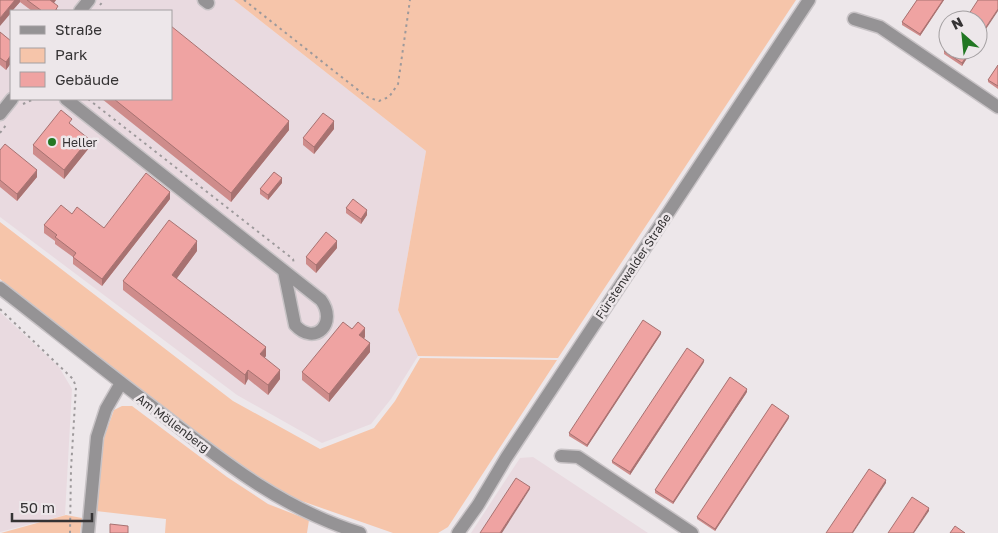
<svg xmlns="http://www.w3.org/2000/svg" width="998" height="533" viewBox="0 0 998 533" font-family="'Golos Text',sans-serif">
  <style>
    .built { fill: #e9dae0; fill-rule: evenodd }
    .green { fill: #f6c5aa }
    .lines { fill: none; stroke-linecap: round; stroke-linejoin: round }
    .minor-casing { stroke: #c8c3c6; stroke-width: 15 }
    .path { stroke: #9d999b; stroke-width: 2; stroke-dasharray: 2.5 4; stroke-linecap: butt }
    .minor { stroke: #959395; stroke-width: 12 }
    .wall { fill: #ce8c8b }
    .shaded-wall { fill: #a77271 }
    .building { fill: #efa3a2; stroke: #a77271 }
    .poi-dot { fill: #227723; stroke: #ede7ea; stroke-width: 2 }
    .labels { text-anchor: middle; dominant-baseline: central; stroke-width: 5; stroke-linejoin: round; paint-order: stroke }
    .poi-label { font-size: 12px; fill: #353334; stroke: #ede7ea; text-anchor: start }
    .street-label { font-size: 12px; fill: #353334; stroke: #ede7ea }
  </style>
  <rect width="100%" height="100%" fill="#ede7ea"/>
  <path class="built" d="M0,0H234L426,151L398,310L418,356L391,399L371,424L322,443L237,395L0,217ZM11,11H171V99H11Z
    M0,312L59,367L72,389L65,515L0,532Z
    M533,457L648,533H471L520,458Z"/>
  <path class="green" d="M234,0H796L558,358L418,356L398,310L426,151Z
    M0,222L233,401L320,449L374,428L395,401L420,358L557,360L448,527L438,533H393L273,491L123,378L0,279Z
    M122,406H132L227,477L268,504L309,520L307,533H165L166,519L96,511L102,443L114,410Z
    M66,515L82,518L80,533H1Z"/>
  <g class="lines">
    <g class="minor-casing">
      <path id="minor" d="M204,0L208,3
        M80,11L89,0
        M854,19L880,27L998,107
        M66,99L321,300C338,323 315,347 295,325L284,271
        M0,114L12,99
        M0,288C54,330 108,373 162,414C225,463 283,509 360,533
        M561,456L578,457L692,533
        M88,533L97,437L106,409L121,383
        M458,533L478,505L506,458L809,0"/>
    </g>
    <path class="path" d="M244,0L367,97L379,101L389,97L398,84L410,0
      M100,5L104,0
      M88,99L293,259L294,264
      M23,104L34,99
      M0,133L6,125
      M0,309L73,379L76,387L71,469L70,533"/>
    <use href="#minor" class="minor"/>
  </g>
  <path class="wall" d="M0,0H56L54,3L58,11H32L20,2L12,11H11Z
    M917,0H944L920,36L902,25V22Z
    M0,32L11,41V63L6,70L0,65Z
    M948,50H972L962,66L944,54V51Z
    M998,65V89L988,82V80Z
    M102,99H171L289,130L231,202Z
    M72,125L89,148L64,179L33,154V145Z
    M334,129L314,154L303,145V138Z
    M0,150L37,177L17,201L0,187Z
    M282,183L268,200L260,194V189Z
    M170,199L102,286L73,264V257L55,244V241L44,233V225L72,214L104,228Z
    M346,208L367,215L361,224L346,213Z
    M337,248L316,273L306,264V257Z
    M197,251L176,279L266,356L264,358L280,379L268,395L248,379L245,385L123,290V281Z
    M352,329L365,337L364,338L370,352L329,402L302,380V372Z
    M661,334L587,447L569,436V433Z
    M704,362L630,475L612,463V461Z
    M747,392L673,504L655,493V490Z
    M789,418L715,531L697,519V517Z"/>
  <path class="shaded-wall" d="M15,0H20V2L12,11H11V13L0,26V18Z
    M50,0H56L50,8Z
    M943,0H944L920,36V34Z
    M998,9V11L978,41V39Z
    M971,50H972L962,66V63Z
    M11,55V63L6,70V62Z
    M289,121V130L231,202V193Z
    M334,121V129L314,154V147Z
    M89,139V148L64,179V170Z
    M37,170V177L17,201V194Z
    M282,178V183L268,200V195Z
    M170,192V199L102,286V279Z
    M367,210V215L361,224V219Z
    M197,241V251L172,285V275Z
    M337,241V248L316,273V265Z
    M365,328V337L359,343V335Z
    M661,332V334L587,447V445Z
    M370,343V352L329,402V394Z
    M266,347V356L260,364V354Z
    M704,360V362L630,475V472Z
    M248,370V379L245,385V375Z
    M280,370V379L268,395V385Z
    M747,389V392L673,504V502Z
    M789,416V418L715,531V529Z
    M886,480V483L853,533H852Z
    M530,487V489L502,533H500Z
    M929,508V511L914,533H913Z"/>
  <path class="building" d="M0,0H15L0,18Z
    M27,0H50L58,6L55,11H42Z
    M917,0H943L920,34L902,22Z
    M978,0H998V9L978,39V20H965Z
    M171,26L289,121L231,193L114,99H171Z
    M0,32L11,41V55L6,62L0,58Z
    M948,46V50H971L962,63L944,51Z
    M998,65V86L988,80Z
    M61,110L72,119L69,123L89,139L64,170L33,145Z
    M323,113L334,121L314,147L303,138Z
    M5,144L37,170L17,194L0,180V150Z
    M274,172L282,178L268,195L260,189Z
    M146,173L170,192L102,279L73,257L76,253L55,237L57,235L44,225L61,205L72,214L77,207L104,228Z
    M353,199L367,210L361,219L346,208Z
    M169,220L197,241L172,275L266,347L260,354L280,370L268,385L248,370L245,375L123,281Z
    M326,232L337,241L316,265L306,257Z
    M643,320L661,332L587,445L569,433Z
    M343,322L352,329L358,322L365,328L359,335L370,343L329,394L302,372Z
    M687,348L704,360L630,472L612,461Z
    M730,377L747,389L673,502L655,490Z
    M772,404L789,416L715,529L697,517Z
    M869,469L886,480L852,533H826Z
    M516,478L530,487L500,533H480Z
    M912,497L929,508L913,533H888Z
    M110,524L128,526V533H110Z
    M955,526L965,533H950Z"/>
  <circle class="poi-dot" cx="52" cy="142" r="5"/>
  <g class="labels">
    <g class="poi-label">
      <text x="62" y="142">Heller</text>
    </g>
    <g class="street-label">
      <text transform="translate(633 266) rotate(-56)">Fürstenwalder Straße</text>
      <text transform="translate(173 423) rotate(37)">Am Möllenberg</text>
    </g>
  </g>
  <rect x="10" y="10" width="162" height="90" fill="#ede7ea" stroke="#a39fa1"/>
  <rect x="20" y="26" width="25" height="8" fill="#959395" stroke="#a39fa1"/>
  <text x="55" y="35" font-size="15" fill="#353334">Straße</text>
  <rect x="20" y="48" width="25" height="15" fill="#f6c5aa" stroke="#a39fa1"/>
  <text x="55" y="60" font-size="15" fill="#353334">Park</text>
  <rect x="20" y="72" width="25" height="15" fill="#efa3a2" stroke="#a39fa1"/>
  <text x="55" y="85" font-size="15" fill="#353334">Gebäude</text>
  <g transform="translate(963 35) rotate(333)"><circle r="24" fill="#ede7ea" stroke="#a39fa1"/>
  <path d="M0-4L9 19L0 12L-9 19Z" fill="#227723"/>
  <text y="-8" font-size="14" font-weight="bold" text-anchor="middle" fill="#353334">N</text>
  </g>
  <path d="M12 513v8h80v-8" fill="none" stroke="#353334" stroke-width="2.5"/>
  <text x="20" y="513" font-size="15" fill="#353334" stroke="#ede7ea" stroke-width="4" paint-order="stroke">50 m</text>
</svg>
